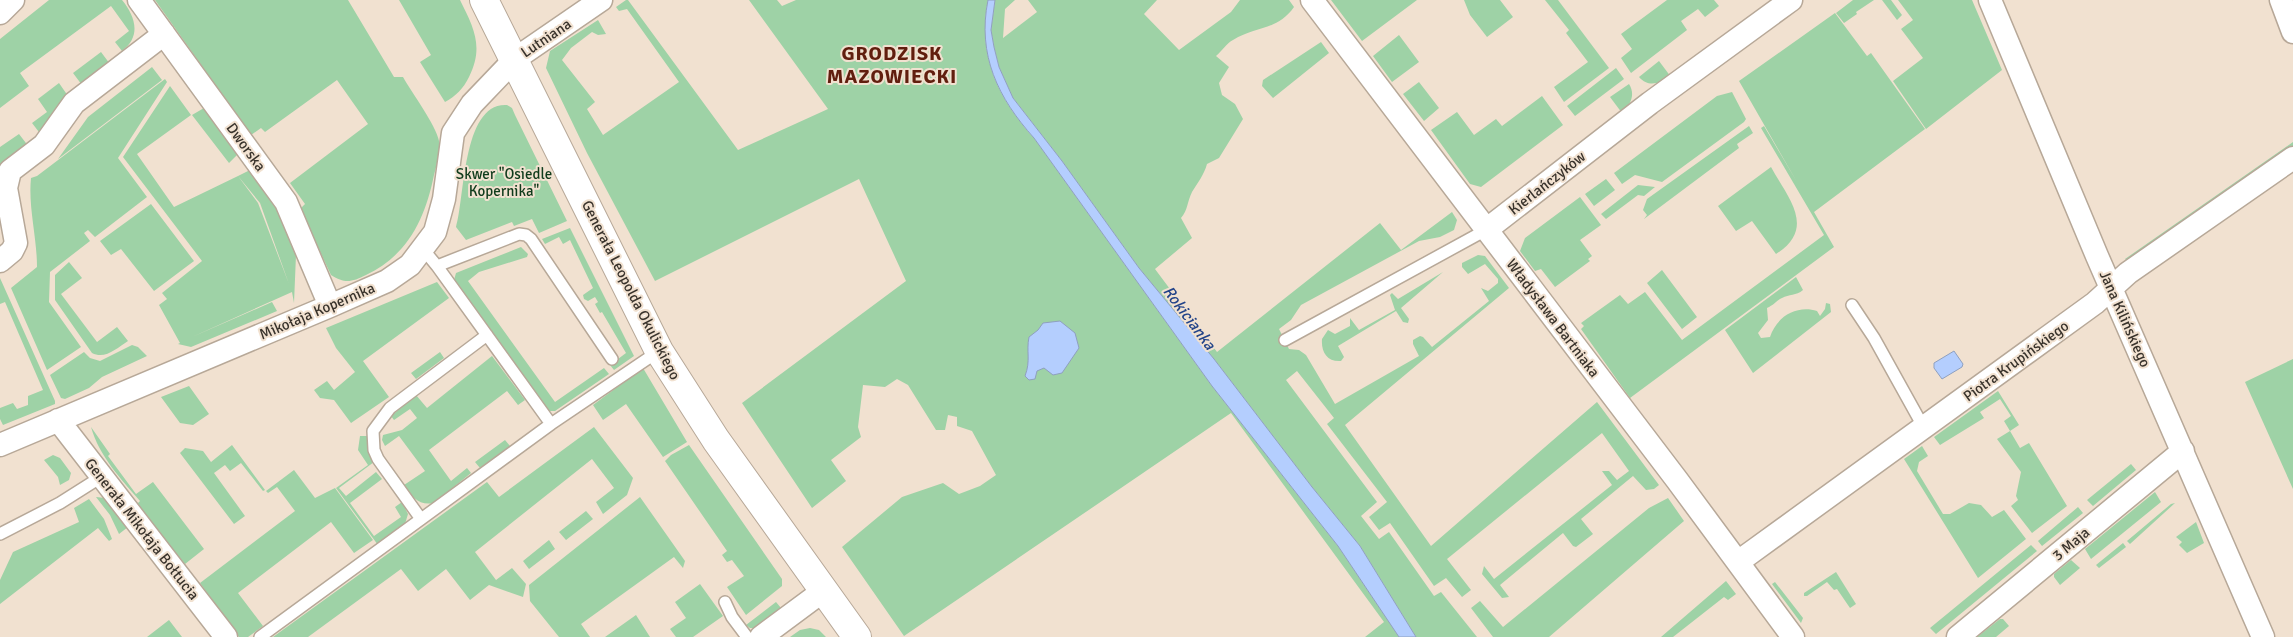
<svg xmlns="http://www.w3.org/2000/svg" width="2293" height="637" viewBox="0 0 2293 637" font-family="Signika,sans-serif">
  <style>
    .green { fill: #9ed2a6 }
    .water { fill: #b4cefe; stroke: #8fa0bf }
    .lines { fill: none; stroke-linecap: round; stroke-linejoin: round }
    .service-casing { stroke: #b7a898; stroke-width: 14 }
    .minor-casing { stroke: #b7a898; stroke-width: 25 }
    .tertiary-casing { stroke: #b7a898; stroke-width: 30 }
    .service { stroke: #fff; stroke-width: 11 }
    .minor { stroke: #fff; stroke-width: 22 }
    .tertiary { stroke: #fff; stroke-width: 28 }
    .labels { text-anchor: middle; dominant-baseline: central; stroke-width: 4; stroke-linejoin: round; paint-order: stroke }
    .street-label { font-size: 15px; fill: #39332c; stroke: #f1e1d0 }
    .park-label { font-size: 15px; fill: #0f3b1b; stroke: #f1e1d0 }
    .water-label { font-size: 16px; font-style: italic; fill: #234489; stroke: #f1e1d0 }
    .district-label { font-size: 20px; font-weight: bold; letter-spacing: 1px; fill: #611e0e; stroke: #f1e1d0 }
  </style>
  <rect width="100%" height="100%" fill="#f1e1d0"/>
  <path class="green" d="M49,0H122C135,16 142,36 122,51L115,42L129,31L111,6L20,73L29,86L0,108V39Z
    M155,0H348L394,77H403C412,93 436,125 439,141C440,152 437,164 434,175C425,219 408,255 366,275C352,282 345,284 331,275L300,209L305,204L290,183L368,124L337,80L265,132L261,128L251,135Z
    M399,0H460C474,28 484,47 469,77C463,89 456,96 445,102L420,62L431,55Z
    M626,0H628L738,150L828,109L749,0H777L782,6L796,0H988C977,55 998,98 1034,138L1212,386L1338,546L1399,637H1365L1384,622L1231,413L904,636L842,547L902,497L943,483L959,494L980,486L996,475L972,431L957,426V417L948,415L945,430H936L908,385L897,379L885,387L863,385L858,427L861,437L831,460L846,481L812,508L742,403L906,281L859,179L655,281L587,153L546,68L550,51L598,20L606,34L598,35L592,32L571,48L562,60L595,102L587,109L603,135L679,82L627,9L619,11L616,7Z
    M995,0H1015L1005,9L1003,38L1037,12L1028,0H1157L1144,14L1179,50L1231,12L1240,0H1289L1294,7C1277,31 1256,26 1233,40C1227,43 1222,51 1216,56L1229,67L1219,83L1222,95L1235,104L1243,119L1219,158L1207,164C1204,175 1198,182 1192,192C1187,202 1188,210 1181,218L1192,238L1155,269L1217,352L1380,223L1401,250L1452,212L1457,220L1454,230L1440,237L1419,241L1301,305L1291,320L1279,329L1289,349L1299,350L1306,355L1335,404L1419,356L1413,344V340L1420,336L1423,337L1432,347L1489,301L1481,288L1488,291L1498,283V279L1485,264L1468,274L1462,267V263L1478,255L1485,256L1509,288L1345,425L1431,546L1597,402L1659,485L1654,489L1646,490L1633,476L1581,519L1593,534L1576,547L1573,546L1563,533L1500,585L1509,597L1502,598L1482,574L1484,566L1494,579L1612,485L1602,471H1609L1617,480L1629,471L1602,433L1447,559L1471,590L1462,597L1446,578L1434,586L1390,523L1379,530L1369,517L1387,502L1327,424L1334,418L1297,371L1286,380L1377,502L1361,516L1379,539L1389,532L1434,596L1441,592L1477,637H1416L1360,546L1312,487L1214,359L1139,268L1062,161L1013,98L999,67L994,47L991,30Z
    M1331,0H1417L1362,41Z
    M1464,0H1500L1513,17L1487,37L1470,15Z
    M1545,0H1558L1609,68L1564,102L1554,87L1588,62L1566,33L1569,30Z
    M1667,0H1714L1719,6L1705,17L1698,9L1681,21L1687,30L1631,73L1621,58L1632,49L1621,34Z
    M1853,0H1874L1856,12L1857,14L1844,23L1836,13Z
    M1882,0H1891L1902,15L1897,20Z
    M1898,0H1972L2002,70L1926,129L1893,81L1923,58L1901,29L1913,20Z
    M1835,13L1867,56L1871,53L1925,129L1814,212L1834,247L1630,398L1581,329L1584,326L1581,323L1620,295L1628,304L1645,292L1682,340L1824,235L1761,128L1764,126L1797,182L1739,81Z
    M1399,35L1419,62L1392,82L1373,56Z
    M1321,42L1329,53L1273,98L1262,86L1263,80Z
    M101,52L110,64L82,85L73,73Z
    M1659,61L1671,77C1659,83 1649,88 1639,77Z
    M152,67L162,80L58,159L88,117Z
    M1616,68L1624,79L1575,116L1567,106Z
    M165,79L167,82L118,158L147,197L95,237L88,230L84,233L90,241L50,272L49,302L81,347L47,370L11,288L37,267C37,237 28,207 31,178L37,176Z
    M1419,82L1439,108L1424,121L1403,94Z
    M59,83L68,96L42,136L32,123L47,112L38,99Z
    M1629,84C1636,95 1630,105 1622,113L1610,97Z
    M170,86L191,115L137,154L174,207L238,176L258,203L289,284L260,203L238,176L250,170L277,208L296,255L294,303L292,292L192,337L272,302L277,311L191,347L178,344L180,343L159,305L167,299L162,293L202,261L123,157Z
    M1732,92L1746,119L1744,122L1662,182L1635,175L1622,184L1614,173L1717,96Z
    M1542,96L1563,125L1481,187L1470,184L1431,130L1457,112L1474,135L1496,119L1502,126Z
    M507,105L512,108L515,115L567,221L539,233L532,219L514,226L512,222L466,240L456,227C465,199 462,102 507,105Z
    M204,108L238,154L229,163L192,115Z
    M1749,126L1753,133L1737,144L1739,148L1644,219L1647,215L1643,210L1647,199Z
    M19,134L29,147L0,169V147Z
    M2293,142V147L2127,261L2125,259Z
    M1771,167C1788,198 1817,228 1776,254L1752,221L1736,231L1718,206Z
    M1606,179L1615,190L1594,206L1585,194Z
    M1638,185L1655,187L1644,196L1638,195L1606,219L1601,214Z
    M1580,197L1601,225L1580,240L1592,256L1588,259L1590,261L1555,287L1541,269L1535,271L1520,251L1525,238Z
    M151,204L194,261L154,291L121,249L111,255L100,241Z
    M570,228L634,356L614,370L610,365L626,353L602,312L600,313L595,304L598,302L595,297L588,301L584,299L583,295L593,288L570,240L563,244L559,237L545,244L542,239Z
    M521,247L528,254L527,257L479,272L468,281L555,402L604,368L609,374L555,411H549L454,280L456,273Z
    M69,262L82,278L61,294L97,342L117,327L128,341C117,348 105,360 92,353L55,300V275Z
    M1662,270L1697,317L1682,329L1647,283Z
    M1443,272L1401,308L1409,319L1408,323L1403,322L1396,311L1338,346L1344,357L1341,361C1327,362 1321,352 1322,339L1328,330L1335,334L1350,326V318L1359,330L1395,310L1390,295L1392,293L1398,299Z
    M1796,277L1803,290C1796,296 1789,294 1782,298C1777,300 1774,305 1767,308L1768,320L1758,333L1761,338L1770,337C1777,316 1797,305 1817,311L1820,316L1825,309L1826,303L1830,304L1831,312L1753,373L1725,330Z
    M0,278L55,401V404L3,425L0,419V408L13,403L17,409L28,405V396L43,390L5,302L0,304Z
    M437,282L449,298L363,361L389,397L351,423L334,400L320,398L314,390L327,381L334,390L355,372L336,348L326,328Z
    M132,345L138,347L147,356L102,377L89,388L65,399L61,398L50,375L84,352L90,358L100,361Z
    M440,352L444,358L416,379L411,373Z
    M492,356L525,400L518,405L507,391L429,450L451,481L467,468L471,473L434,503C419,506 412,497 404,485L425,471L399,436L385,446L382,440L383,435L402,430L417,418L410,409L394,420L391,416L416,395L427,408Z
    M2293,359V489L2245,382Z
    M643,368L687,442L663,457L626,404L603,420L593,405Z
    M189,386L209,414L193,425L180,423L161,397Z
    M1998,391L2019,425L2010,431L2004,421L2011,416L2000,399L1980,412L1984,418L1940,445L1934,437Z
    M91,427L110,454L108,456L136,494L153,482L204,549L185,564L136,505L140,501C121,479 99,456 91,427Z
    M594,427L633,478L627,495L603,514L596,502L614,488L592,459L475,552L496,580L512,568L526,584L523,597L489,585L470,600L446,569L418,591L401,569L308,637H273L487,482L499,497Z
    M2010,431L2020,448L2029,443L2067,506L2032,533L2011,506L2018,500L2016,496L2021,472L1997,439Z
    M360,436H367L374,462L339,488L346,496L376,472L382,479L350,503L374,536L401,517L395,507L402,502L408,514L405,524L378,545L336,488L368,465L358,450Z
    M505,440L510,446L480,468L475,462Z
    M232,445L265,490L263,491L241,463L230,471L225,465L214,473L245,516L234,524L180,453L185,448L203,451L211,462Z
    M689,445L782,579V586L746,615L727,587L744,576L732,560L727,562L722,555L727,551L665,461L671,455Z
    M1922,446L1928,456L1919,462L1917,471L1943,514H1950L1969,503L1981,505L1992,517L2004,510L2026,539L1978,578L1904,459Z
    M53,455L60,458L71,473L69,480L60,485L58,477L44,460Z
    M2131,464L2136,470L2093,506L2087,500Z
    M294,470L315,498L335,488L373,540L354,553L331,522L238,593L263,626L248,637H239L200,583L295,511L277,487L268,493L266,491Z
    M2155,492L2161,502L2091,559L2085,549Z
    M96,497L105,498L128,527L119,534L110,515Z
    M640,497L685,561L683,568L674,557L581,624L590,637H559L530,601L529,585Z
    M1668,498L1684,521L1549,637H1493L1471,608L1480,601L1503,627L1649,508Z
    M89,499L104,519L112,539L109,541L98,528L0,604V580L13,552L79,522L74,508Z
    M2175,503L2130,544L2127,541L2171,504Z
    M2078,507L2083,513L2042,546L2038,541Z
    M586,511L593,519L566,540L559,532Z
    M2196,522L2204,543L2187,553L2179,545L2182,542L2176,537Z
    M549,540L555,549L529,569L523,561Z
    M2123,543L2126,547L2099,568L2096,565Z
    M2031,545L2037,551L1936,634L1930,628Z
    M2071,560L2080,568L2060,585L2054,577V574Z
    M1836,572L1856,604L1850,608L1837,589L1834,590L1827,582L1807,596H1804V593Z
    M1726,581L1736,594L1728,600L1724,597L1673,637H1661Z
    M1775,582L1803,618L1801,623L1772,584Z
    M700,584L723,616L693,637H676L670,629L686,618L675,602Z
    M776,602L781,608L756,628H750L746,625Z
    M636,615L650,637H605Z
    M2000,619H2003L2009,626L1996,637H1977Z
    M169,620L182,637H147Z
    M810,628L819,630L826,637H790L800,630Z"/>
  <path class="water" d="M988,0H995L991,30L994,47L999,67L1013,98L1062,161L1139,268L1214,359L1312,487L1360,546L1416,637H1399L1338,546L1212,386L1034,138C998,98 977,55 988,0Z
    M1060,321L1075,333L1079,348L1062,373L1053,375L1044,368L1037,371L1035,379L1029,380L1025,376C1031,360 1026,352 1029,337L1038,330L1043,323Z
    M1954,351L1963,364L1962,367L1942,379L1934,368V363Z"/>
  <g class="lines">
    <g class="service-casing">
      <path id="service" d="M423,249L437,266L551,424
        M437,266L519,234L526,235L531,239L612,359
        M1852,305L1874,338L1924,428
        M1285,340L1486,230
        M421,519L378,459L374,450L373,431L390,408L487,335
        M0,534L60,503L101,477
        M725,602L732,617L747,637
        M260,637L551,424L659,351"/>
    </g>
    <g class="minor-casing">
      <path id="minor" d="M139,0L286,202L330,306
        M1312,0L1677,480L1793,637
        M1990,0L2097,256L2263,637
        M2281,0L2293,32
        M0,13L13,0
        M1486,230L1650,103L1791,0
        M0,261L12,251L16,243L6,188L10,171L44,145L74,103L164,34
        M58,420L226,637
        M0,445L330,306L387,281L410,265L435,232L444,199L453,133L472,104L515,59L601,0
        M1738,562L2095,303L2128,273L2293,158
        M761,637L823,591
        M1958,637L2183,451"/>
    </g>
    <g class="tertiary-casing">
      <path id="tertiary" d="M484,0L659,351L716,440L857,637"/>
    </g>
    <use href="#service" class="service"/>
    <use href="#minor" class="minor"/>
    <use href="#tertiary" class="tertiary"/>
  </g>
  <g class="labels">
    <g class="street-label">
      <text transform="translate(546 38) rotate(-34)">Lutniana</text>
      <text transform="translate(246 147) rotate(54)">Dworska</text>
      <text transform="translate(1547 183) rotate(-38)">Kierlańczyków</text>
      <text transform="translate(631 290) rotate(63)">Generała Leopolda Okulickiego</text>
      <text transform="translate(317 311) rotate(-23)">Mikołaja Kopernika</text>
      <text transform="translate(1553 318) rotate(53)">Władysława Bartniaka</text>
      <text transform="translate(2125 319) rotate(66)">Jana Kilińskiego</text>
      <text transform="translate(2016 361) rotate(-36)">Piotra Krupińskiego</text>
      <text transform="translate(142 529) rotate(52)">Generała Mikołaja Bołtucia</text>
      <text transform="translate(2071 544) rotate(-40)">3 Maja</text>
    </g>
    <g class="park-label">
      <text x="504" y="174">Skwer "Osiedle<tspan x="504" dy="17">Kopernika"</tspan></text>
    </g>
    <g class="water-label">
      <text transform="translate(1189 318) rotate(53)">Rokicianka</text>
    </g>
    <g class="district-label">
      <text x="892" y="53">GRODZISK<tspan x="892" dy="23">MAZOWIECKI</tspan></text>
    </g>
  </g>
</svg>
